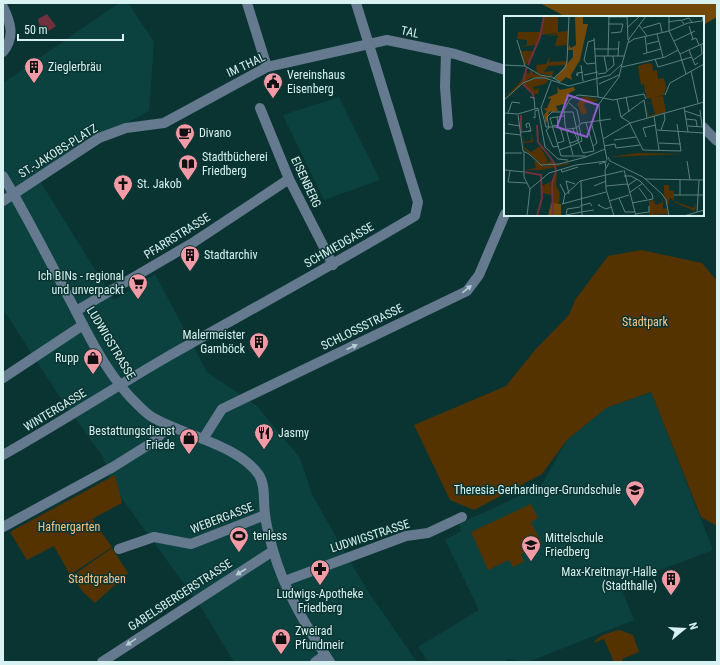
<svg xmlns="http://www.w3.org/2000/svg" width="720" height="665" viewBox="0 0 720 665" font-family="'Roboto Condensed',sans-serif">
  <rect width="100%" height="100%" fill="#0a3432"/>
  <g fill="#0b423f">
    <path d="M119,3h9l26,39 -5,69 -50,27 -61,40 76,122 41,-26 52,98 50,34 43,52 12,36 29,52 28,47 48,69h-183l-34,-56 -88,-121 -9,-28 -46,-64 -54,-84v-226z"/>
    <path d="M339,97l41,83 -56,20 -41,-85z"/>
    <path d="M651,392l62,158 -93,35 14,35 -106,42 -20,-3 -4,3h-75l-11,-15 61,-37 -34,-70 16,-9 -2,-7 82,-38 26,-46 39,-32z"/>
  </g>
  <g fill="#543300">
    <path d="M641,250l61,13 15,18v245l-16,-9 -50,-125 -45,16 -39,32 -25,34 -68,36 -24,-10 -36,-75 92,-39 29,-36 34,-35 6,-15 33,-44z"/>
    <path d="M115,475l7,28 -30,16 20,28 -42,28 -16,-29 -27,14 -17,-28z"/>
    <path d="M531,504l7,14 -7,4 11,22 -21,10 3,8 -11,5 -4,-7 -21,10 -17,-38z"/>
    <path d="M112,548l16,25 -33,30 -12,-11 -11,-16z"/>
    <path d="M620,630l13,5 6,17 -17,7 1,3h-9l-10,-23 -10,4c3,-8 17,-11 26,-13z"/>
  </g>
  <path fill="#73490a" d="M540,3h177v14l-14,8v-8h-137z"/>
  <path fill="#70303c" d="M47,14l9,12 -9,6 -7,-4 -2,-9z"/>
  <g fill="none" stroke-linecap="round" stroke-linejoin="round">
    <g stroke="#657a8f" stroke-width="10">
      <path d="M247,3l20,64"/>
      <path d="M3,7c8,16 12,30 0,45"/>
      <path d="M446,52l-1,35 3,38"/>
      <path d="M260,108l29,71 44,86"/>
      <path d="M703,127l14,14"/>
      <path d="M3,176c24,40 45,82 67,124 19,36 38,77 68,105 4,4 9,9 14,12 30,18 87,28 107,58 7,11 4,27 6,39 1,12 5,25 8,36 11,40 34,78 57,112"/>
      <path d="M3,201l96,-63 27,-10 38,-5 103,-56 120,-27 68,14 50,16"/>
      <path d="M76,311l118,-69 95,-63"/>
      <path d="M3,378l80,-53"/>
      <path d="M203,439l19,-30 245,-118 12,-16 26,-61"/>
      <path d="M3,455c55,-31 109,-66 164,-98 83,-47 166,-92 248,-141l3,-14 -62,-199"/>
      <path d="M3,527l110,-60 40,-25 16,-16"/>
      <path d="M119,549l35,-12 37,7 74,-29"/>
      <path d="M285,581l121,-45 22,-3 34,-16"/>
      <path d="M102,662l171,-111"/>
      <path d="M315,662l10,-7"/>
    </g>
  </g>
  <defs><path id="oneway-solid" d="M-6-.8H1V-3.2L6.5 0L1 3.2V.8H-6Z"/></defs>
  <g fill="#b5ced3">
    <use href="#oneway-solid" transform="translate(467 289) rotate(-39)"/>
    <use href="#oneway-solid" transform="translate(352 347) rotate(-25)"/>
    <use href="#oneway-solid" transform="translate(241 572) rotate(147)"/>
    <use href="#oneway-solid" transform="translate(131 642) rotate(146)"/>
  </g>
  <defs>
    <g id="building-pin" transform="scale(1)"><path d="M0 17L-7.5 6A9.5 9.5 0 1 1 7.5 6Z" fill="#f39aa7" stroke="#0a3432"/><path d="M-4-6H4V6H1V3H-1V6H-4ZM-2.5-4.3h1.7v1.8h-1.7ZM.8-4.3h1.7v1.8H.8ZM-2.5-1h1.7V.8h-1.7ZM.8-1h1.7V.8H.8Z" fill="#111"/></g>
    <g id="civic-pin" transform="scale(1)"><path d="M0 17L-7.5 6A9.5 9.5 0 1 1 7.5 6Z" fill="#f39aa7" stroke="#0a3432"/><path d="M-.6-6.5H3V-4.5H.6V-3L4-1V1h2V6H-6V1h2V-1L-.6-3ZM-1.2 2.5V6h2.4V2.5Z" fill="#111"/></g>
    <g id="cafe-pin" transform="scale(1)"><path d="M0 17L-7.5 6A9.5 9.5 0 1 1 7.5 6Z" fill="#f39aa7" stroke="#0a3432"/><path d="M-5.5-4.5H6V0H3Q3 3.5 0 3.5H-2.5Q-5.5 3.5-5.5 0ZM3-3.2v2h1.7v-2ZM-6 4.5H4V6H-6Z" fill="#111"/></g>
    <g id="library-pin" transform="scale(1)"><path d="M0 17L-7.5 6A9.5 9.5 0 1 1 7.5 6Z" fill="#f39aa7" stroke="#0a3432"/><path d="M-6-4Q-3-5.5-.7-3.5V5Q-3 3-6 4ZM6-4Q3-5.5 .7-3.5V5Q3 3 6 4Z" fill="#111"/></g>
    <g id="church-pin" transform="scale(1)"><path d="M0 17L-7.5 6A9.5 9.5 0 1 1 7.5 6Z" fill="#f39aa7" stroke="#0a3432"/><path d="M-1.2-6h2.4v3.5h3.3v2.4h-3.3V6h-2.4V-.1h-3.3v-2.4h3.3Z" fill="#111"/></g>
    <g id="supermarket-pin" transform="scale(1)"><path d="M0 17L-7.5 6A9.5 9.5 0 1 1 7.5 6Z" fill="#f39aa7" stroke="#0a3432"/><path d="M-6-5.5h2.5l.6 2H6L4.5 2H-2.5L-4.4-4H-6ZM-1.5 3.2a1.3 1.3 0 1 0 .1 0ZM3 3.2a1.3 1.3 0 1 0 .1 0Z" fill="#111"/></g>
    <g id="shop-pin" transform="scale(1)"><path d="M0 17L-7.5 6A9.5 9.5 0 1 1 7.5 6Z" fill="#f39aa7" stroke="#0a3432"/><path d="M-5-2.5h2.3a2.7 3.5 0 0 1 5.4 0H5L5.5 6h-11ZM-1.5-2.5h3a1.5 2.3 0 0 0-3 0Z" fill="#111"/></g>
    <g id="restaurant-pin" transform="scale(1)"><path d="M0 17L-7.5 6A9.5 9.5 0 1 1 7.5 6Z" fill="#f39aa7" stroke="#0a3432"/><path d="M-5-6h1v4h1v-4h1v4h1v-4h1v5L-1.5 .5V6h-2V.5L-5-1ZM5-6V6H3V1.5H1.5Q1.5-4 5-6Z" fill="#111"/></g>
    <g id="school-pin" transform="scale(1)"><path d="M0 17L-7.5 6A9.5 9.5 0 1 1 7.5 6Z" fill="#f39aa7" stroke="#0a3432"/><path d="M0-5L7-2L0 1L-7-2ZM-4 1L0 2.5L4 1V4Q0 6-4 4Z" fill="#111"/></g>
    <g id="stadium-pin" transform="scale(1)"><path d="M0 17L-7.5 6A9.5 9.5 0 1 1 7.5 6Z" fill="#f39aa7" stroke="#0a3432"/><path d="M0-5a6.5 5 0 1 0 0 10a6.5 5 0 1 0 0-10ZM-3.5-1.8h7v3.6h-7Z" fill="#111"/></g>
    <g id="pharmacy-pin" transform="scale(1)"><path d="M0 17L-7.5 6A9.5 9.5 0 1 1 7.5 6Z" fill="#f39aa7" stroke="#0a3432"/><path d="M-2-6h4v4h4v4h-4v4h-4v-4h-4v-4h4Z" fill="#111"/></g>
  </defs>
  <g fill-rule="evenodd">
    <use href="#building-pin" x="34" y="67"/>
    <use href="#civic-pin" x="273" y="82"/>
    <use href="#cafe-pin" x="185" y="133"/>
    <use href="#library-pin" x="188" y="164"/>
    <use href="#church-pin" x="123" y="184"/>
    <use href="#building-pin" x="190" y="255"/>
    <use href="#supermarket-pin" x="138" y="283"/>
    <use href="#building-pin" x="259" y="342"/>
    <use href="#shop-pin" x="93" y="358"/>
    <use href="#restaurant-pin" x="264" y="433"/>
    <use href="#shop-pin" x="189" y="438"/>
    <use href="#school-pin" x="635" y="490"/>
    <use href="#stadium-pin" x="239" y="536"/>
    <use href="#school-pin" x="531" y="545"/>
    <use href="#pharmacy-pin" x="320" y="569"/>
    <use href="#building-pin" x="671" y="579"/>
    <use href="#shop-pin" x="281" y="638"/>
  </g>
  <g text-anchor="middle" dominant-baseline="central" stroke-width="3" stroke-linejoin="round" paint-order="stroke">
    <g font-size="12" fill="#d7f2f0" stroke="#0a3432">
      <text transform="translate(410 32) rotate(12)">TAL</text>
      <text transform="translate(246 65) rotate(-25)">IM THAL</text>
      <text transform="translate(58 151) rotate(-32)">ST.-JAKOBS-PLATZ</text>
      <text transform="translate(306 182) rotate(65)">EISENBERG</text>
      <text transform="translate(177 236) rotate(-32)">PFARRSTRASSE</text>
      <text transform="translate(339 245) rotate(-30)">SCHMIEDGASSE</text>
      <text transform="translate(362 327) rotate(-26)">SCHLOSSSTRASSE</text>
      <text transform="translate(111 343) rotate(59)">LUDWIGSTRASSE</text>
      <text transform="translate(55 410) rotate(-31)">WINTERGASSE</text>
      <text transform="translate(222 518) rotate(-21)">WEBERGASSE</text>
      <text transform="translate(370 536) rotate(-18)">LUDWIGSTRASSE</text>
      <text transform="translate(180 595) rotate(-33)">GABELSBERGERSTRASSE</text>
    </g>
    <g font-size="12" fill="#d7f2f0" stroke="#0a3432" text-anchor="start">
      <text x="48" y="67">Zieglerbräu</text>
      <text x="287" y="75">Vereinshaus<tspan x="287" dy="14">Eisenberg</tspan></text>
      <text x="199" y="133">Divano</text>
      <text x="202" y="157">Stadtbücherei<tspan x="202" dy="14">Friedberg</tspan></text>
      <text x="137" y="184">St. Jakob</text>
      <text x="204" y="255">Stadtarchiv</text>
      <text x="124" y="276" text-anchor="end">Ich BINs - regional<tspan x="124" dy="14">und unverpackt</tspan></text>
      <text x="245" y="335" text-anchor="end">Malermeister<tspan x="245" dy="14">Gamböck</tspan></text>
      <text x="79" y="358" text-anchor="end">Rupp</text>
      <text x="175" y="431" text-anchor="end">Bestattungsdienst<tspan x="175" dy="14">Friede</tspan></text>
      <text x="278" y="433">Jasmy</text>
      <text x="621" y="490" text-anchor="end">Theresia-Gerhardinger-Grundschule</text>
      <text x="253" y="536">tenless</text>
      <text x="545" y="538">Mittelschule<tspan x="545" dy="14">Friedberg</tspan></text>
      <text x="657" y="572" text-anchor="end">Max-Kreitmayr-Halle<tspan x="657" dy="14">(Stadthalle)</tspan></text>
      <text x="320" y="594" text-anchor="middle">Ludwigs-Apotheke<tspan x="320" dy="14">Friedberg</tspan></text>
      <text x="295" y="631">Zweirad<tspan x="295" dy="14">Pfundmeir</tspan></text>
    </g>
    <g font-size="12" fill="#fcc88b" stroke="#0a3432">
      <text x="645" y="322">Stadtpark</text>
      <text x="69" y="527">Hafnergarten</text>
      <text x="97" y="579">Stadtgraben</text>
    </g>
  </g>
  <g transform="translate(504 16)">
    <rect width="200" height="200" fill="#0a3432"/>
    <path d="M39,0h15v16l11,-1 -1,14 -13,1 3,-11 -10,1 10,-3 -17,2 -10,24 -6,6 -5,-14h13l2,-6 -16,2 8,-2v-5l-10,-1 1,-7h22zM46,40l-1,6 18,-1 -1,4 -18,1 -4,6 10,-1 -2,5 -15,-3 -1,-8 10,-1zM144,47l4,1 1,7 4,-1 1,9 6,-1 2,9 -2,8 -9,2 8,-1 3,16 -17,5 -1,-1 -4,-16 1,-1 -1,2 5,15 6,-2 -3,-11 -6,1 6,-2 -1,-4 -4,1 -1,-6h-3l2,-1 -1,-8 -3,1 -3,-19zM26,53l4,5 19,4h-23l-26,21 18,-19 2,-7h6zM27,63h18l-4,5 -12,3 1,3 5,-2 -1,6h-4l-11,-10zM79,80l16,4 -15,4 3,9 -5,2 -5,-11zM27,116l2,10 -9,1v4l7,5 9,-6 8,15 -4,2 7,-2 -2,-3 5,6 -12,1 -18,-16 -2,-16 2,9 7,-1zM134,137l47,1 -76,3zM30,145l10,5 19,-2 -3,2 8,-4 1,2 -27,6h-17l11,-2zM53,156l-1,13 4,9 -1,9 -6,3 -1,-26zM46,166l2,13 -10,-2v-7zM160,169h5v5l5,1v10l19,7 3,-5 -1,8 -19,-8 4,3 -10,-8 -2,8 -4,-11zM149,184l3,5 7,-3v7l4,-1 1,6 -19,1v-14z" fill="#543300"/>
    <path d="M71,0h8v8h5l-1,4 -7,32 -9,15 1,5 -6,-3 -5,5 -6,-4 18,-21v-7h-5l1,-5 2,3 5,-3zM53,71l3,3 14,-3 1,3 -7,4v6l-4,4 -8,2 2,5 -9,1 -3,12 -2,-9 3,-4 -4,-2 4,-1 4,-9 -4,-1 11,-5zM47,187l10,1v12h-13z" fill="#73490a"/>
    <path fill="none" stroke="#70303c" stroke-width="2" d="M24,49l12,-28 4,-21M19,66l4,-15M19,68l10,10 1,5M17,99v16M33,109l1,17 15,19 3,9M21,156l16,3 1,23 -5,18M49,200l-1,-33 4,-12"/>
    <path fill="none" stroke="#5c807e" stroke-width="1" d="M123,0l1,24M165,0v15l11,23 6,20M104,1h19M178,4l7,-2 3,4M164,6l13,-2 3,4M104,8h15M135,9l8,11M185,10l4,13M124,11l12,-11M139,12l17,-5 2,9M165,15l19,-8 14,-2 1,-5M107,17l10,-1 2,-8M153,18l6,23M141,20l2,17M90,22l4,59M13,24l8,26M90,24l-6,2 -4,18 3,4 9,-1M187,24l5,-2 3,7M170,25l21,-10M124,27l6,-4 35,-8M143,28l12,-3M90,33h24M185,34l6,15 3,-2M139,38l18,-5M176,38l24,-11M91,40h29M100,40l3,15M104,40l1,-40M114,40l1,-15M151,43l3,8 34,-10M189,44l9,-6 -1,-10M0,49l21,1 15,9 12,2 8,5M77,49l2,16M118,51l43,-10 13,-7M187,55l7,32M74,57l-1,3v-3h1l5,-1M94,58l7,-1 9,-8 -1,-9M80,59l14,-3M49,63l12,-11 2,-6 2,-46M95,68l20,-9M161,79l5,-12 34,-19M26,81l4,1 1,11M94,81l15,3 31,-6 2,5M122,81l3,15M113,83l4,18M0,84l19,-17 12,-5h10l24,8 41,-11 12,-11 7,-25 17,-23M140,84l3,18M65,87l8,7 3,14M180,91l4,25M34,92l7,39 13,12 10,1M37,92l5,19h13l2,3 3,11 -6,2M37,92l10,-27M196,94l2,16M181,95l15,5M0,97l14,1 20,-6M4,97l4,-11 8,1M14,99l5,36 6,3 12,11 18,-1 27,-7 19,-8M60,100l-14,2 11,38h25M150,100l5,34M29,101l2,1v-7l3,-1M117,101l8,5 14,28 38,1 -4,-27M117,101l23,-17M182,103l10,1 1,6M87,106l6,21 -4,3 1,5M82,107l7,23M4,108l12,2M49,110l5,-1 -1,-8M184,110l16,1M23,112l-1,-4 3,-1 2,8M69,113l10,24 11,-2M57,114l15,-2 6,-5 29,-4M153,114l47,3M157,114l4,-11 -1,-6M17,116l10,-1h-3M0,117l17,2M142,121l-3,-9 13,-3M99,123l27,-16 74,-21M110,124l22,-3M155,127l22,1M55,130l-6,1 -7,-17 3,-2 -2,-11 5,-5h21l6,28 -9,3M67,130l11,-5 -3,-15M100,130l11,-2 1,4 24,-3M55,134l12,-4M20,136v25l6,12 -3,27M0,137h18M69,139l-8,-30 -1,-15 6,-11 8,-4 20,2M104,141l2,4 33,16 19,17 4,6 3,16M103,144l-7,-38 -1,-18 20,-27 3,-13M183,145l3,19M105,147l-4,7 1,19 8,27M95,148l6,-2 1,6M57,153l1,3 16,-5M1,154l19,2M120,154l12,46M6,155l-2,11 19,1M120,160h7l9,5 12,13 1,5 -21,4M141,163l59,1M176,164v15M77,165l1,35M56,168l5,10 -2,10M90,170l12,-5M102,170l21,-2M123,170l10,-7M135,172l8,11M26,173l19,-16 27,-8 31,-4M125,177l14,-10M65,178l-3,-13 9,3M61,179l15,-14 43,-10M170,179h30M115,182l6,14h10M105,185l20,-6M58,188l44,-12M96,189h-2l8,4 5,-2M76,190l10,-3 2,3M77,196l13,-2M193,196l2,-32M131,198l14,-2v-6M62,199l15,-3M62,200l1,-7 13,-2M180,200l20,-6"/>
    <path fill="#925ecb" fill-opacity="0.15" stroke="#925ecb" stroke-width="2" d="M64,79l30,10 -11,32 -30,-10z"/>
    <rect width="200" height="200" fill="none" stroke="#d7f2f0" stroke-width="2"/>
  </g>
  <rect width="720" height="665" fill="none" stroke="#d7f2f0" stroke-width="8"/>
  <g transform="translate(684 629) rotate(72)" stroke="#0a3432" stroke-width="3" paint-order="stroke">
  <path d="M0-3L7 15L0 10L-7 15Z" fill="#d7f2f0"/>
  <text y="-6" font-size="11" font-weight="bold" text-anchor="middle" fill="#d7f2f0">N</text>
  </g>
  <path d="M18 34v6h105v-6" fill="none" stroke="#d7f2f0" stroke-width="2"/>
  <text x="24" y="34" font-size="12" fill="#d7f2f0" stroke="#0a3432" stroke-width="3" paint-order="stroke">50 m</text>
</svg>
